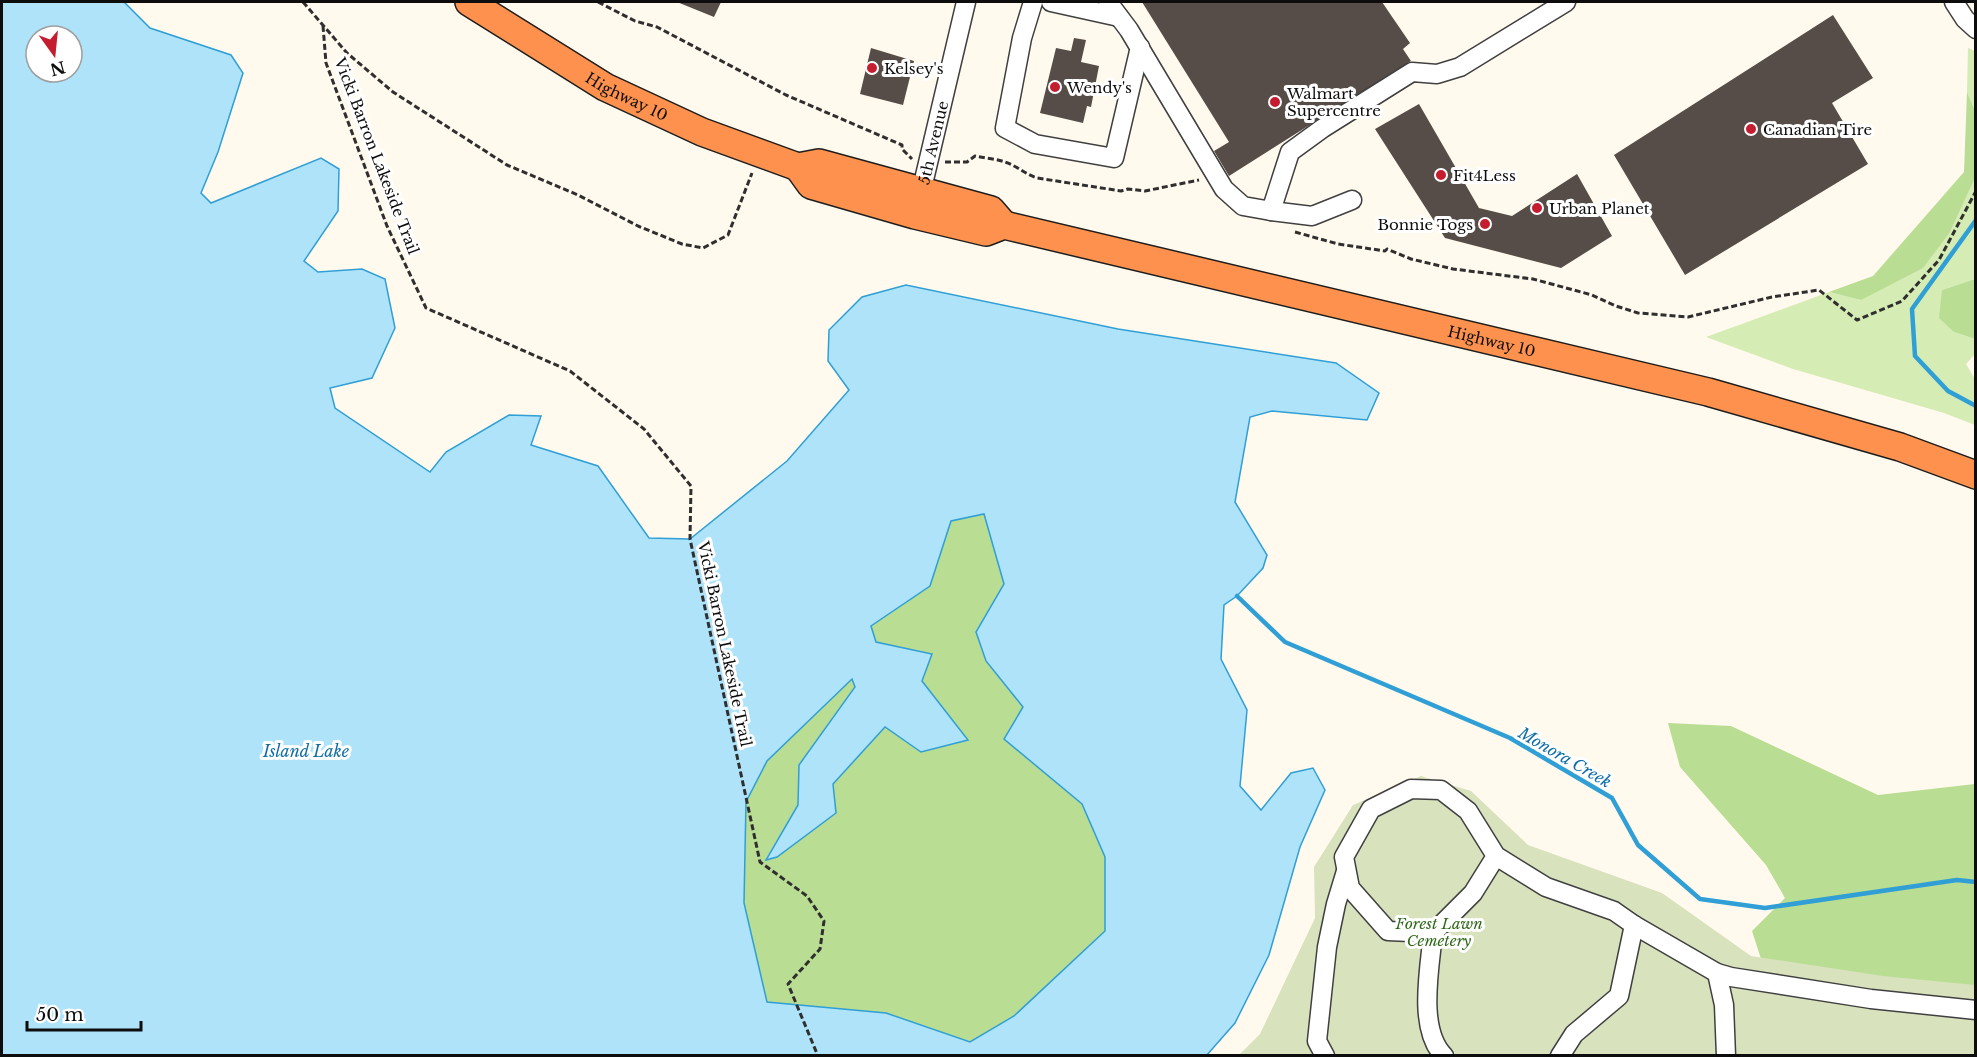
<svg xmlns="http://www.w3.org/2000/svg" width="1977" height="1057" viewBox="0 0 1977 1057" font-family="'Libre Baskerville',serif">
  <rect width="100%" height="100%" fill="#fffaed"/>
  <g fill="#d5ecb4">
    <path d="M1968,48l7,3v60l-8,-19z"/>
    <path d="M1975,178v101l-33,11 12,42 21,7v15l-9,10 9,15v46l-31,-12 -151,-44 -87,-32 123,-45 32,8 89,-68z"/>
  </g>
  <g fill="#b9dd92">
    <path d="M1967,92l8,19v67l-25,54 -27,36 -62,32 -32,-8 44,-16 91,-104z"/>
    <path d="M1975,279h1l-1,60 -21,-7 -15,-14 3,-28z"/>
    <path d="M984,513l20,71 -28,48 10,29 37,46 -19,32 78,65 24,53 -1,74 -91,85 -44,26 -84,-29 -119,-11 -23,-99 2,-101 21,-41 85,-83 3,9 -56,78 -1,40 -32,54 119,-133 36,26 47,-12 -46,-59 10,-27 -56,-12 -5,-16 59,-40 21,-65z"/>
    <path d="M1668,723l63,3 147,69 97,-11v205l-213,-27 -10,-31 33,-33 -19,-33 -86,-98z"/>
  </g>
  <path fill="#d8e2bd" d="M1421,776l50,15 57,54 134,48 89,63 132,20 92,9v70l-737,1 22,-22 55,-116 -1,-51 39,-62z"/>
  <path fill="#aee3fa" stroke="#309fd5" stroke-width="1.5" fill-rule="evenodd" d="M2,2h122l26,26 81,27 12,18 -25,79 -17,41 10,10 110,-45 18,11 -1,42 -34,50 14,11 44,-3 23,10 10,49 -23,50 -42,10 5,20 95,64 16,-20 63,-37 32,1 -10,29 67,21 51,72 41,1 97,-78 62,-71 -21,-29 1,-31 33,-33 44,-12 212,44 218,34 43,30 -12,27 -95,-9 -22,6 -15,85 32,53 -4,13 -26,28 -13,9 -3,54 26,51 -7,76 21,24 30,-37 22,-5 12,22 -25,57 -31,108 -34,68 -29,33 -1204,-1zM36,36h36v36h-36zM984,514l20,70 -28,48 10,29 37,46 -19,32 78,65 23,53v74l-91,85 -44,26 -84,-29 -119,-11 -23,-99 2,-101 21,-41 85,-82 3,8 -56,78 -1,40 -32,55 11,-3 59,-44 -3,-29 52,-57 36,25 47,-12 -46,-59 10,-27 -56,-12 -5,-16 59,-40 21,-65z"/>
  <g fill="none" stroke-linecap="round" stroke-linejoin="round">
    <g stroke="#309fd5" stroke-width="4.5">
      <path d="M1976,220l-64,89 3,47 33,35 28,15"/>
      <path d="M1237,596l48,46 225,96 102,60 26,47 62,54 65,9 192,-28 19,2"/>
    </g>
  </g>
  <g fill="#564d48">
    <path d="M677,2h44l-7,15z"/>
    <path d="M1142,2h240l28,41 -7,6 8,12 -182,115 -15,-25 15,-9z"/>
    <path d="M1833,15l40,63 -41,25 36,61 -183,111 -71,-120z"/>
    <path d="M1074,38l12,2 -5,22 18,4 -8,41 -4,-1 -4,17 -43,-10 16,-65 15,3z"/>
    <path d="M871,48l43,13 -11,44 -43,-11z"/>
    <path d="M1419,104l60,104 33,8 65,-42 35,62 -51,32 -116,-30 -70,-109z"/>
  </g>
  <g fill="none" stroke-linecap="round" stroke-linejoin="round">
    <g stroke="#404040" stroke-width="21">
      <g id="minor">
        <path d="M1033,2l-11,36 -17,90 30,16 79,14 26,-111"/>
        <path d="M1051,2l68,15"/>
        <path d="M1108,2l21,28 95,159 19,17 28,5 19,-59 33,-24 89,-56 25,2 23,-7 106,-65"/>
        <path d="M1954,2l11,17 11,10"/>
        <path id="s1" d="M919,201l47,-199"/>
        <path d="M1271,211l41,5 40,-16"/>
        <path d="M1496,856l-23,37 -40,40 -45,-2 -38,-43 -6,-31 27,-48 40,-20 30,1 27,21 28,45 50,31 68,24 20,14 83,48 14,4 140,22 105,11"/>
        <path d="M1433,933c-3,34 -16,96 11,123"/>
        <path d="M1717,973l7,32 2,51"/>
        <path d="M1325,1056l-8,-15 10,-94 9,-43 10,-33"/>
        <path d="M1560,1056l14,-22 45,-38 15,-71"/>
      </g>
    </g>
    <g stroke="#1e1e1e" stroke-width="30">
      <g id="highway">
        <path id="s2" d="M469,2l136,85 97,45 96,35 21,-4 172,47 13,15"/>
        <path id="s3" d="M798,167l13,18 104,30 71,17 18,-7 704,167 192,55 76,28"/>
      </g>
    </g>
    <g stroke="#2f2f2f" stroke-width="3" stroke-dasharray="6 3" stroke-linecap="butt">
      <path d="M303,2l44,51 46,39 114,73 71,30 60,31 44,18 21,4 25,-13 24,-62"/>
      <path d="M598,2l37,19 22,6 129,68 116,50v4l10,10"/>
      <path d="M323,26l3,37 61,163 39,82 144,63 74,58 47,57 -1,53 70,323 47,34 17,25 -4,28 -32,35 30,72"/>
      <path d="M945,162h22l8,-6c10,2 21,3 30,6 12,4 20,12 32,16l84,13 7,-2 17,2 54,-11"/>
      <path d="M1295,232l43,12 47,7 2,-2 24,10 42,10 80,10 59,16 24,11 22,7 50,4 84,-20 47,-7 38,30 45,-19 37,-41 37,-69"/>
    </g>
    <use href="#minor" stroke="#fff" stroke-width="18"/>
    <use href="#highway" stroke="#fd914d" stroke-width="27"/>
  </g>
  <g fill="#c51d30" stroke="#fff" stroke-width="2">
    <circle cx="872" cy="68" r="6"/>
    <circle cx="1055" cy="87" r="6"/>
    <circle cx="1275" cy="102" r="6"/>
    <circle cx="1751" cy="129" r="6"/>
    <circle cx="1441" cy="175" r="6"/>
    <circle cx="1537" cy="208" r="6"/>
    <circle cx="1485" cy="224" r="6"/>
  </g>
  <g text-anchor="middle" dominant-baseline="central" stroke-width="6" stroke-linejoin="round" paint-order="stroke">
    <g font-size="15" fill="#0d0d0d" stroke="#fff" text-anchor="start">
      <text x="884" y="68">Kelsey's</text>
      <text x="1067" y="87">Wendy's</text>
      <text x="1287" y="93">Walmart<tspan x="1287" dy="17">Supercentre</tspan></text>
      <text x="1763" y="129">Canadian Tire</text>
      <text x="1453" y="175">Fit4Less</text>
      <text x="1549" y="208">Urban Planet</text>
      <text x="1473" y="224" text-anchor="end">Bonnie Togs</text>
    </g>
    <g font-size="15" fill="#0d0d0d" stroke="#fff">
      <text stroke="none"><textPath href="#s2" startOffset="184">Highway 10</textPath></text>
      <text stroke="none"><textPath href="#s1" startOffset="60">5th Avenue</textPath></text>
      <text transform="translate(377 156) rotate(69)">Vicki Barron Lakeside Trail</text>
      <text stroke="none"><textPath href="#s3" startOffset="724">Highway 10</textPath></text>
      <text transform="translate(725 644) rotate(78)">Vicki Barron Lakeside Trail</text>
    </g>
    <g font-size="15" font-style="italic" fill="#2f6819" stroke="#fff">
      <text x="1439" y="923">Forest Lawn<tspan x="1439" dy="17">Cemetery</tspan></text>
    </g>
    <g font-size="16" font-style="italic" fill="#0f6ea6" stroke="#fff">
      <text x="306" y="751">Island Lake</text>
      <text transform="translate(1565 757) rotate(30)">Monora Creek</text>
    </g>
  </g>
  <rect width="1977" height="1057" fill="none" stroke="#0d0d0d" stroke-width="6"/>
  <g transform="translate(54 54) rotate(165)"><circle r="28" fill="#ffffff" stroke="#9e9e9e" stroke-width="1.5"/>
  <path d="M0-4.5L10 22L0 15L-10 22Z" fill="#c51d30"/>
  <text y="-9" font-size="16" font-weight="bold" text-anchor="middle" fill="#0d0d0d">N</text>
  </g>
  <path d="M27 1021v9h114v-9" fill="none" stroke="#0d0d0d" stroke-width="3"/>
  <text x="36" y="1021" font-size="18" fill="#0d0d0d" stroke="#ffffff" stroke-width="4.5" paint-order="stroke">50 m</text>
</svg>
